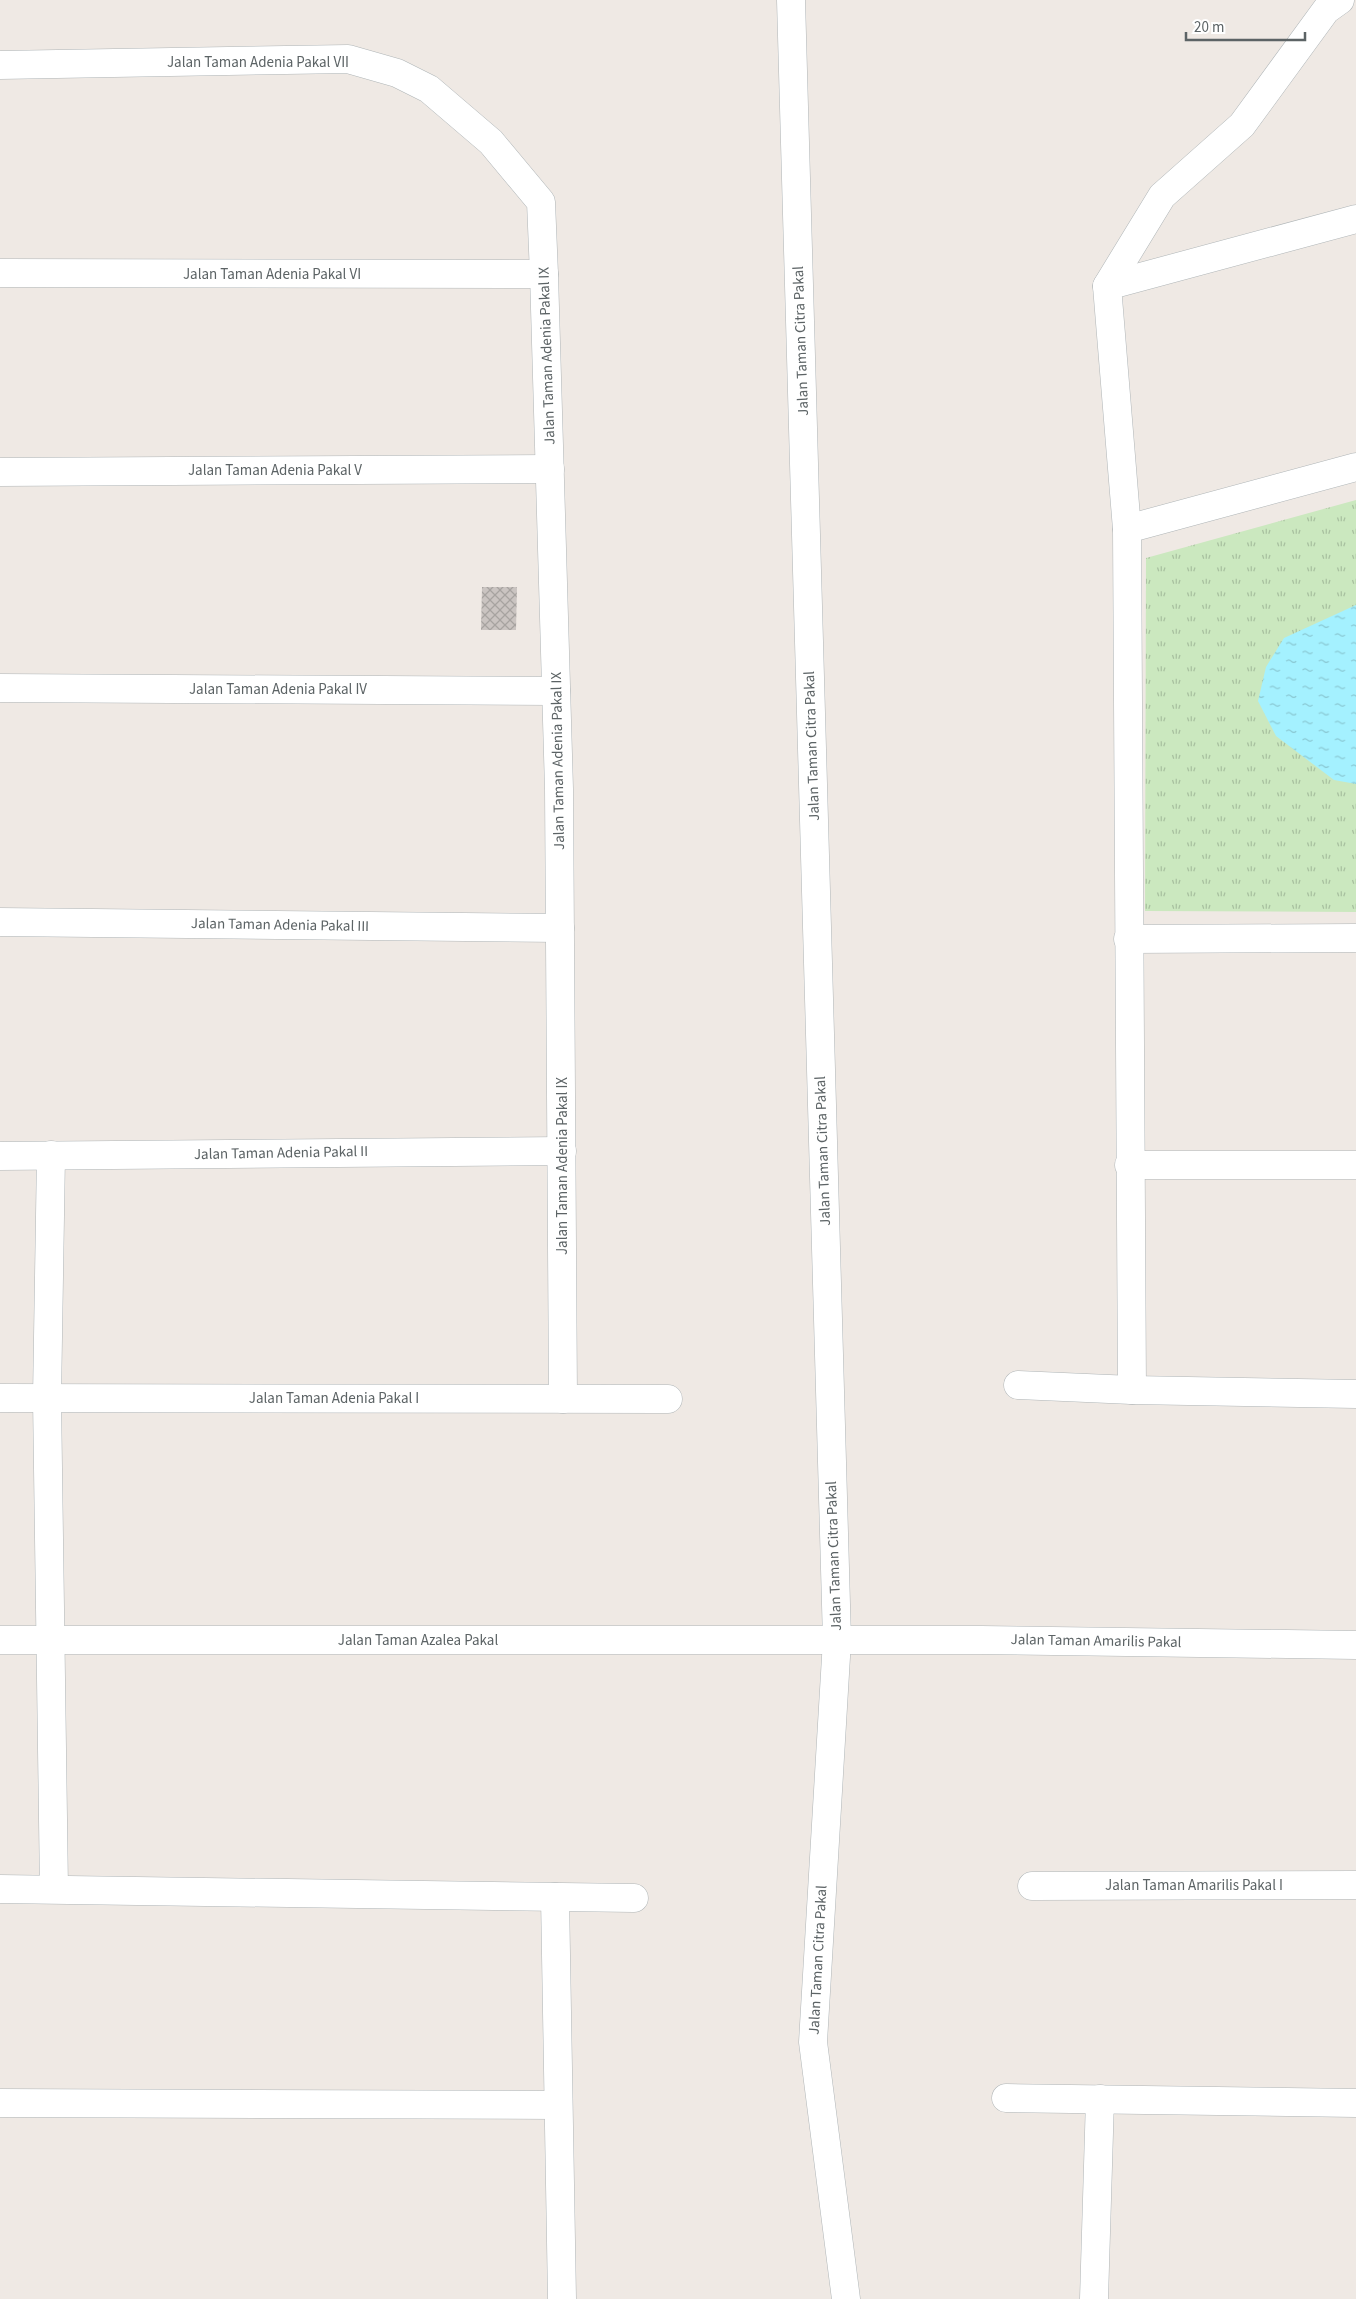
<svg xmlns="http://www.w3.org/2000/svg" width="1356" height="2299" viewBox="0 0 1356 2299" font-family="'Source Sans 3',sans-serif">
  <defs>
    <pattern id="park-tufts" width="24" height="20" patternUnits="userSpaceOnUse" patternTransform="scale(1.25)"><rect width="24" height="20" fill="#cbe8bf"/><path d="M3 7l-1-3M5 7V3M7 7l1-3M15 17l-1-3M17 17v-4M19 17l1-3" fill="none" stroke="#a8c09f"/></pattern>
    <pattern id="water-ripples" width="26" height="14" patternUnits="userSpaceOnUse" patternTransform="scale(1.25)"><rect width="26" height="14" fill="#a4f1ff"/><path d="M2 4q2-2 4 0t4 0M15 11q2-2 4 0t4 0" fill="none" stroke="#89c7d2"/></pattern>
    <pattern id="building-cross-hatch" width="8" height="8" patternUnits="userSpaceOnUse" patternTransform="scale(1.25)"><rect width="8" height="8" fill="#cac4c1"/><path d="M0 0l8 8M0 8l8-8" fill="none" stroke="#a7a3a0"/></pattern>
  </defs>
  <rect width="100%" height="100%" fill="#efe9e4"/>
  <path fill="url(#park-tufts)" d="M1356,500v412l-211,-1 1,-353z"/>
  <path fill="url(#water-ripples)" d="M1356,605v179l-22,-4 -58,-44 -18,-35 8,-34 18,-29z"/>
  <path fill="url(#building-cross-hatch)" d="M482,587h35l-1,43h-35z"/>
  <g fill="none" stroke-linecap="round" stroke-linejoin="round">
    <g stroke="#afb5b7" stroke-width="29">
      <g id="minor">
        <path d="M791,0l46,1640 -24,402 33,257"/>
        <path d="M0,65l348,-6 49,14 32,16 62,53 50,60 3,72 15,515 4,610"/>
        <path d="M0,273l544,1"/>
        <path d="M1107,286l55,-90 80,-71 84,-115 14,-10"/>
        <path d="M0,472l550,-3"/>
        <path d="M1127,529l229,-62"/>
        <path d="M0,688l556,3"/>
        <path d="M0,922l560,6"/>
        <path d="M1128,939l228,-1"/>
        <path d="M51,1155l-4,243 7,491"/>
        <path d="M0,1156l562,-5"/>
        <path d="M1129,1165h227"/>
        <path d="M1018,1385l114,5 224,4"/>
        <path d="M1132,1390l-5,-861 -20,-243 249,-67"/>
        <path d="M0,1398l668,1"/>
        <path d="M0,1640h981l375,5"/>
        <path d="M1032,1886l324,-1"/>
        <path d="M0,1889l634,9"/>
        <path d="M555,1897l7,402"/>
        <path d="M1006,2098l350,5"/>
        <path d="M0,2103l558,2"/>
        <path d="M1094,2299l6,-200"/>
      </g>
    </g>
    <use href="#minor" stroke="#fff" stroke-width="28"/>
  </g>
  <g text-anchor="middle" dominant-baseline="central" stroke-width="5" stroke-linejoin="round" paint-order="stroke">
    <g font-size="15" fill="#5c6365" stroke="#fff">
      <text x="258" y="62">Jalan Taman Adenia Pakal VII</text>
      <text x="272" y="274">Jalan Taman Adenia Pakal VI</text>
      <text transform="translate(801 341) rotate(-92)">Jalan Taman Citra Pakal</text>
      <text transform="translate(547 356) rotate(-92)">Jalan Taman Adenia Pakal IX</text>
      <text x="275" y="470">Jalan Taman Adenia Pakal V</text>
      <text x="278" y="689">Jalan Taman Adenia Pakal IV</text>
      <text transform="translate(812 746) rotate(-92)">Jalan Taman Citra Pakal</text>
      <text transform="translate(558 761) rotate(-91)">Jalan Taman Adenia Pakal IX</text>
      <text transform="translate(280 925) rotate(1)">Jalan Taman Adenia Pakal III</text>
      <text transform="translate(823 1151) rotate(-92)">Jalan Taman Citra Pakal</text>
      <text transform="translate(281 1153) rotate(-1)">Jalan Taman Adenia Pakal II</text>
      <text transform="translate(562 1166) rotate(-90)">Jalan Taman Adenia Pakal IX</text>
      <text x="334" y="1398">Jalan Taman Adenia Pakal I</text>
      <text transform="translate(834 1556) rotate(-92)">Jalan Taman Citra Pakal</text>
      <text x="418" y="1640">Jalan Taman Azalea Pakal</text>
      <text transform="translate(1096 1641) rotate(1)">Jalan Taman Amarilis Pakal</text>
      <text x="1194" y="1885">Jalan Taman Amarilis Pakal I</text>
      <text transform="translate(818 1960) rotate(-87)">Jalan Taman Citra Pakal</text>
    </g>
  </g>
  <path d="M1186 32v8h119v-8" fill="none" stroke="#5c6365" stroke-width="2.5"/>
  <text x="1194" y="32" font-size="15" fill="#5c6365" stroke="#ffffff" stroke-width="4" paint-order="stroke">20 m</text>
</svg>
